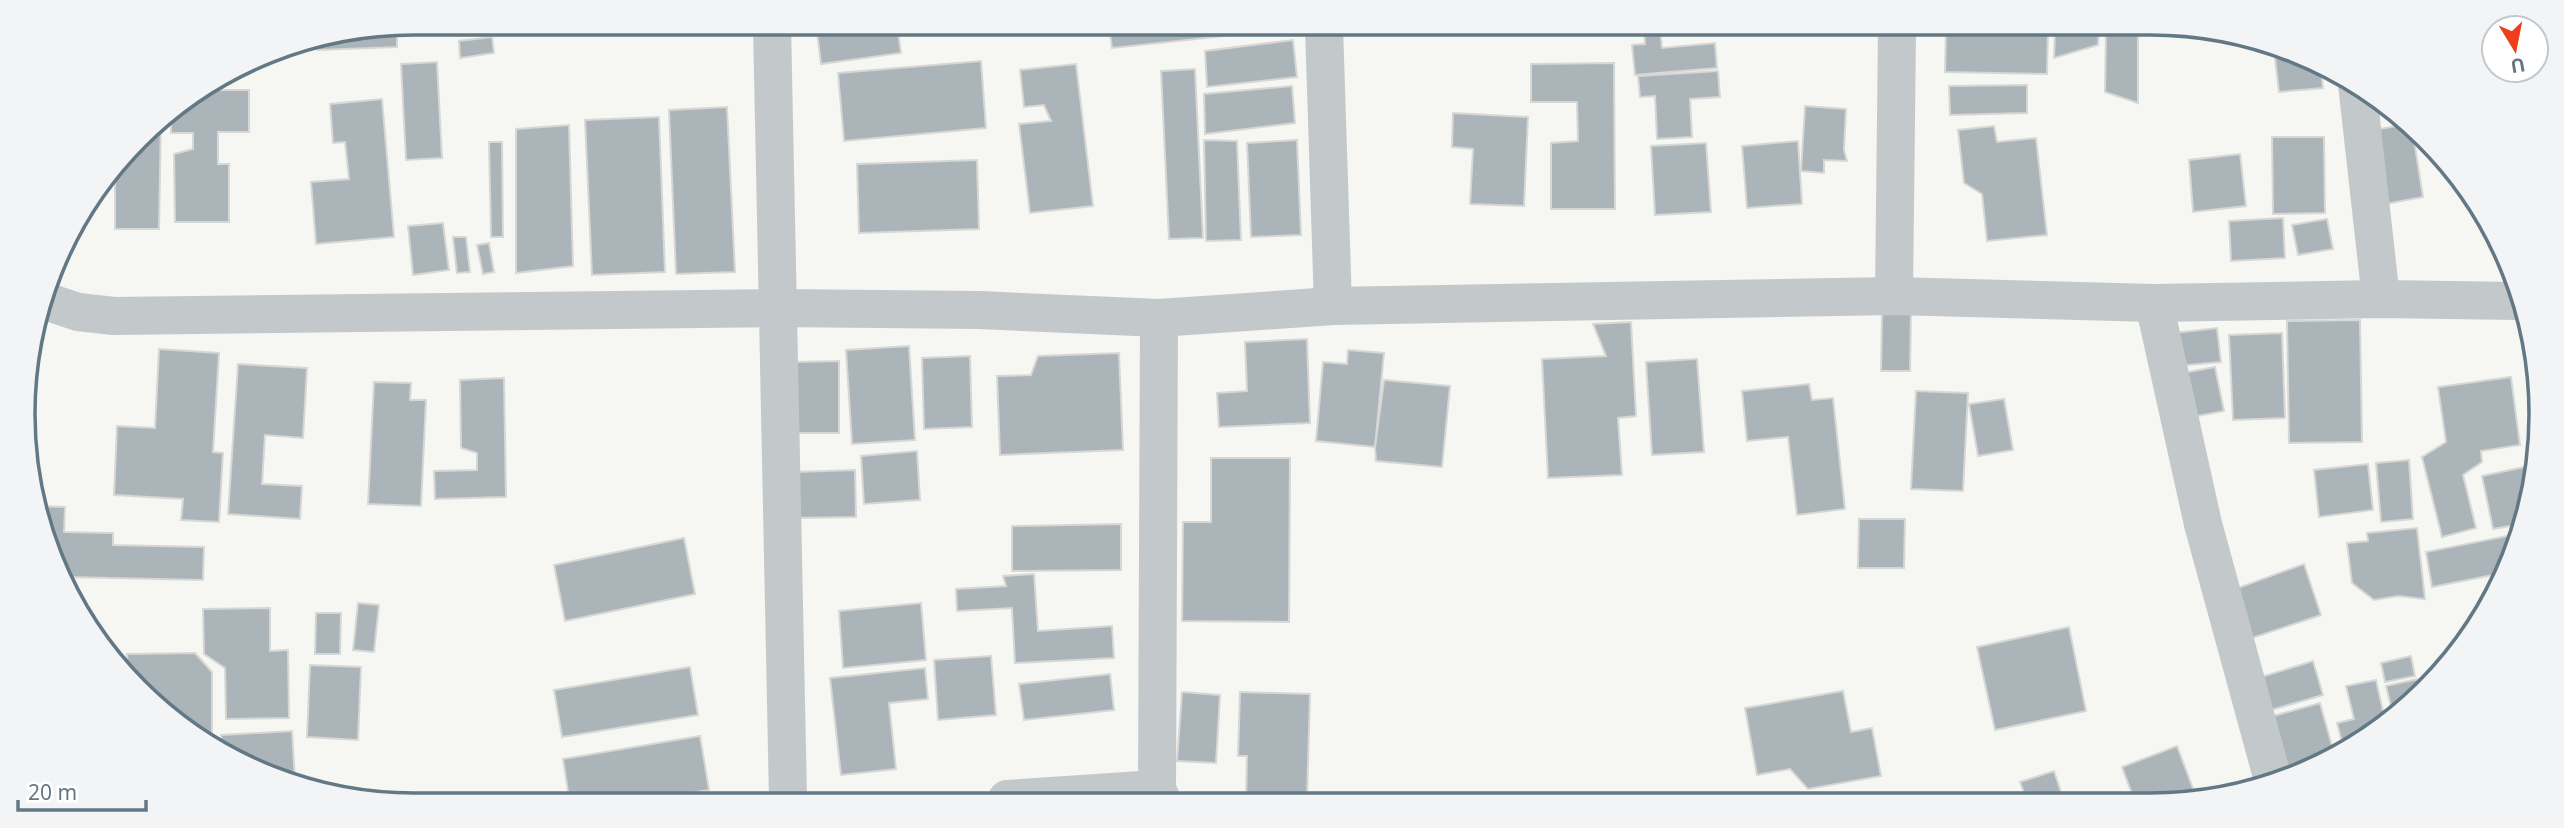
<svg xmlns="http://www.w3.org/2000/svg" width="2564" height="828" viewBox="0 0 2564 828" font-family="'Noto Sans',sans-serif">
  <rect width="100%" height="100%" fill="#f6f6f2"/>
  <g fill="#abb5b9" stroke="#d7d7d5" stroke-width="2">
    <path d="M816,24l81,1 4,28 -80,11z"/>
    <path d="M397,26v21l-79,3v-8z"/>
    <path d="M1109,26h192v2l-189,20z"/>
    <path d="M1644,28h16l2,20 53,-5 2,25 -82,7 -3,-30 13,-1z"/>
    <path d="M1946,29l102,1 -1,44 -102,-2z"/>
    <path d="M2055,30h44l-1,15 -44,13z"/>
    <path d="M2106,30h32v73l-33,-11z"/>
    <path d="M492,37l2,16 -34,5 -1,-17z"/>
    <path d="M1293,40l4,37 -90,10 -2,-36z"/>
    <path d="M2274,50l47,20 2,18 -44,4z"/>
    <path d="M981,61l5,67 -142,13 -6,-68z"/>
    <path d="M437,62l5,96 -36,2 -5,-96z"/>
    <path d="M1614,63l1,146h-64v-66l27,-2 -1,-39h-46v-38z"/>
    <path d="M1076,64l17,142 -63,7 -11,-89 32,-3 -7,-16 -20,2 -4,-37z"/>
    <path d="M1195,69l8,169 -34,1 -8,-168z"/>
    <path d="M1718,71l2,26 -30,2 2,38 -35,2 -2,-43 -15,1 -2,-21z"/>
    <path d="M2027,85v28l-77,2 -1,-29z"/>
    <path d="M1292,86l3,37 -90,11 -1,-40z"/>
    <path d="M204,90h45v42h-31v32h11v58h-54l-1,-68 19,-5v-16h-22v-22z"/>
    <path d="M382,99l12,138 -78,7 -5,-62 38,-3 -4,-37 -12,1 -3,-39z"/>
    <path d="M1805,106l41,3 -2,41 3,11 -23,-1v13l-23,-2z"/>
    <path d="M727,107l8,165 -59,2 -7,-164z"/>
    <path d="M1453,113l75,4 -4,89 -54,-2 3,-55 -21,-2z"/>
    <path d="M161,117l-2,112h-44v-56l41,-53z"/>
    <path d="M659,117l6,155 -73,3 -7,-155z"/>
    <path d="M569,125l4,141 -57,7v-144z"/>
    <path d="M2403,125l10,9 10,63 -43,8 -13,-74z"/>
    <path d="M1994,126l3,16 39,-4 11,97 -60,6 -5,-47 -18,-11 -6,-53z"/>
    <path d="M2272,137h52l1,76 -52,1z"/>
    <path d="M1204,140l33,1 4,99 -35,1z"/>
    <path d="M1297,140l4,95 -50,2 -4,-94z"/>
    <path d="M1798,141l4,63 -55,4 -5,-62z"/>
    <path d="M489,142h13l1,95h-12z"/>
    <path d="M1706,143l5,69 -56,3 -4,-69z"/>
    <path d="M2240,154l6,52 -53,6 -4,-52z"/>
    <path d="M977,160l2,69 -120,4 -2,-69z"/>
    <path d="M2283,218l2,40 -54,3 -2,-40z"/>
    <path d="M2327,219l6,30 -35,6 -6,-30z"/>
    <path d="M443,223l6,47 -36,5 -5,-49z"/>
    <path d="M453,237h13l4,35 -13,1z"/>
    <path d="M489,243l5,29 -11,2 -6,-29z"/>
    <path d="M1882,313h29l-1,58h-29z"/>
    <path d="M2360,320l2,122 -73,1 -2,-122z"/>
    <path d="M1631,322l5,94 -18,2 4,57 -74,3 -6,-119 64,-3 -13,-32z"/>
    <path d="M2217,328l4,34 -44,4 -3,-33z"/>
    <path d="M2282,333l3,85 -52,2 -4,-85z"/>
    <path d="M1307,339l3,84 -91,4 -2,-34 30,-2 -2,-49z"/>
    <path d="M909,346l6,94 -63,4 -6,-94z"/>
    <path d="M159,349l60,4 -6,99 10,1 -4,69 -38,-2 2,-21 -69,-4 3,-69 38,2z"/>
    <path d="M1348,350l36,3 -9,94 -59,-6 7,-79 24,2z"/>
    <path d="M1119,353l4,97 -123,5 -3,-79 34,-1 7,-19z"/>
    <path d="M970,356l2,71 -48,2 -2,-71z"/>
    <path d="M1697,359l7,93 -52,3 -6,-93z"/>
    <path d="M839,361v72h-43l-1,-71z"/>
    <path d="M238,364l69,4 -4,70 -38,-3 -3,49 40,2 -2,33 -72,-5z"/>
    <path d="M2215,367l9,44 -37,7 -9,-44z"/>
    <path d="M2511,377l9,68 -39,6 1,11 -19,13 13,53 -34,9 -20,-80 24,-15 -8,-55z"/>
    <path d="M504,378l2,119 -71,2 -1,-28 43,-1v-17l-16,-5 -1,-68z"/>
    <path d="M1384,380l66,6 -8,81 -66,-6 -1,-14z"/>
    <path d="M374,382l37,1 -1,17h16l-5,106 -53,-2z"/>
    <path d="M1809,384l3,16 21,-2 12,111 -48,6 -9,-78 -41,4 -5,-50z"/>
    <path d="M1916,391l52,2 -5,98 -52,-2z"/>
    <path d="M2004,399l9,51 -35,6 -9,-52z"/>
    <path d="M917,451l3,49 -56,4 -3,-48z"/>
    <path d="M1211,458h79l-1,164 -107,-1 1,-99h28z"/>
    <path d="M2409,460l4,59 -32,3 -5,-59z"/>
    <path d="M2368,464l5,46 -54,7 -5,-47z"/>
    <path d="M2529,466l5,25 -13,33 -28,5 -11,-53z"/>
    <path d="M855,470l1,47 -61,1 -1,-46z"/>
    <path d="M35,506l30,1 -1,25 49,1v12l91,2 -1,33 -137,-3 -30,-62z"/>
    <path d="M1859,519h46l-1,49h-46z"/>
    <path d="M1121,524v46l-109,1v-45z"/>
    <path d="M2417,528l8,71 -27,-3 -24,4 -22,-17 -5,-40 21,-2 -1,-8z"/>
    <path d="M2517,534l-14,39 -71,14 -6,-35z"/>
    <path d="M684,538l11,56 -130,27 -11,-56z"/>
    <path d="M2304,564l17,51 -69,23 -17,-49z"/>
    <path d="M1034,574l4,57 74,-5 2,32 -99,5 -3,-55 -55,3 -1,-22 50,-3 -3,-10z"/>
    <path d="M358,603l21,2 -5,47 -21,-2z"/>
    <path d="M921,603l5,57 -83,8 -4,-57z"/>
    <path d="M270,608v43l18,-1 1,68 -63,1 -1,-51 -21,-14 -1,-45z"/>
    <path d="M316,613h25l-1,41h-25z"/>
    <path d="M2069,627l17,84 -91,19 -18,-83z"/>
    <path d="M195,653l17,19v74l-15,-6 -69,-65 -1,-21z"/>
    <path d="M991,656l5,59 -58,5 -4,-60z"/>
    <path d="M2411,656l4,20 -30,6 -4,-19z"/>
    <path d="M2313,661l10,34 -59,17 -9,-33z"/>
    <path d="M310,665l51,2 -3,73 -51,-3z"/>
    <path d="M690,667l8,48 -136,22 -8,-47z"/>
    <path d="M925,668l3,31 -39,4 7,66 -55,6 -11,-97z"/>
    <path d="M1110,674l4,36 -90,10 -5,-36z"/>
    <path d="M2418,679l4,15 -29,21 -7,-29z"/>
    <path d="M2376,680l9,40 -41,30 -7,-27 17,-4 -8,-33z"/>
    <path d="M1843,691l8,41 21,-4 9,48 -73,13 -18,-20 -33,6 -12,-67z"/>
    <path d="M1182,692l38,3 -4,68 -39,-2z"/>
    <path d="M1240,692l70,2 -3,106h-61l1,-44h-9z"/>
    <path d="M2320,703l15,54 -12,8 -41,12 -16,-59z"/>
    <path d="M292,731l3,49 -73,-30 -1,-15z"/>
    <path d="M700,736l9,54 -53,8h-87l-6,-39z"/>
    <path d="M2177,746l21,56h-63l-13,-35z"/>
    <path d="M2054,771l9,27 -11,4 -25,-1 -7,-19z"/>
  </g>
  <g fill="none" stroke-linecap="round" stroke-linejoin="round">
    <g stroke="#c3c8ca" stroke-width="38">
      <path d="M772,24l16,775"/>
      <path d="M1324,27l9,279"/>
      <path d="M2357,84l24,215"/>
      <path d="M1894,296l3,-267"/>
      <path d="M45,301l33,11 36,4 664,-8 201,2 180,8 174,-12 561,-10 260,7 227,-4 137,2"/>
      <path d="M2154,303l49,221 70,256"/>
      <path d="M1159,318l-2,471 5,11"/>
      <path d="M1007,799l150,-10"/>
    </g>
  </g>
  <path d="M0 0H2564V828H0ZM414 35H2150A379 379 0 0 1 2529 414V414A379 379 0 0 1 2150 793H414A379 379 0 0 1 35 414V414A379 379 0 0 1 414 35Z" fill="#f3f4f5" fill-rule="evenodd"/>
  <path fill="none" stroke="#637885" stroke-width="3.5" d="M414 35H2150A379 379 0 0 1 2529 414V414A379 379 0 0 1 2150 793H414A379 379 0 0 1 35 414V414A379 379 0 0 1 414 35Z"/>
  <g transform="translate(2515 49) rotate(170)"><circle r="33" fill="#ffffff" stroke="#c1c9ce" stroke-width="2"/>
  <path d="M0-5L12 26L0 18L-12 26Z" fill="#ed3f1b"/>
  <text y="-10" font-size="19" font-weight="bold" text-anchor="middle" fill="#637885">U</text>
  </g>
  <path d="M18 800v10h128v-10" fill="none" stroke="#637885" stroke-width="3.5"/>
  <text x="28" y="800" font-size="21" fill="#637885" stroke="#ffffff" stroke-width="5" paint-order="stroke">20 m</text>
</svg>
